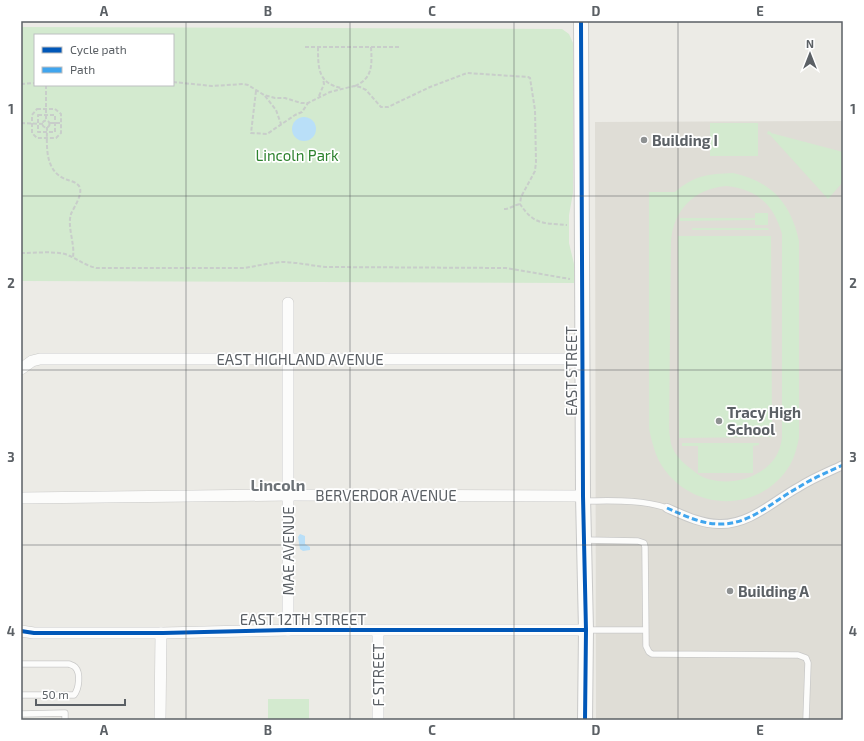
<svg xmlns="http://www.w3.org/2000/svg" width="864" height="741" viewBox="0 0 864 741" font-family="'Exo 2',sans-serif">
  <rect width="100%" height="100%" fill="#ecebe6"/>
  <path fill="#dfddd6" d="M843,121v599h-247l-1,-598z"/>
  <g fill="#d3eacf" fill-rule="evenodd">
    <path d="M21,27l541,2 7,5 4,9v150l-4,22v28l5,21v19l-553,-2zM35,35h138v50h-138z"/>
    <rect x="710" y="123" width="48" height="33"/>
    <path d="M768,131l3,1v1l72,19v30l-15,17 -58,-64 -3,-1z"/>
    <path d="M733,173c38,8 58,30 66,68v197c-2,9 -4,18 -9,27 -29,48 -97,48 -128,1 -7,-11 -10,-24 -13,-37v-237h26c20,-17 33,-18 58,-19zM726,186c30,3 48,18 56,48v204c-1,7 -3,14 -7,20 -14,20 -44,28 -67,21 -6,-2 -13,-6 -18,-11 -8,-6 -16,-14 -19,-24 -1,-6 -2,-12 -2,-18l2,-184c2,-32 23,-53 55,-56z"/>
    <path d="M755,213h13v12h-13v-5l-75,1v-3h75z"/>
    <path d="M692,228h76l1,2h-77z"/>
    <path d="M678,236h93l1,201 -93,1z"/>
    <path d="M682,443h77v2l-6,1v27h-55v-27h34h-50z"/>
    <rect x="268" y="699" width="41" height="21"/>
  </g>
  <g fill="#b9dff8">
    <circle cx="304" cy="129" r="12"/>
    <path d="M300,534l5,2v8l5,3v3l-7,1 -3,-2 -2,-12z"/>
  </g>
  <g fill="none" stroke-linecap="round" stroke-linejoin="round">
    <g stroke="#c9c9c8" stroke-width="7">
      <g id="service">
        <path d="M584,501c27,0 56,-2 83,7"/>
        <path d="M584,540l54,1 6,2 1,4 1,99 3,6 3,2 146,1 8,3 2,5 -2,57"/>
        <path d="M586,630h59"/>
        <path d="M21,664h48c2,1 4,1 6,3 6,6 4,22 -1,28h-53"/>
        <path d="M21,714l44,-1v7"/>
      </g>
    </g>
    <g stroke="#c9c9c8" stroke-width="10">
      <path id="pedestrian" d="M667,508c16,7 34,16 52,16 31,1 54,-23 80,-37 14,-9 29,-15 44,-22"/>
    </g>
    <g stroke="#c9c9c8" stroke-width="12">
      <g id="minor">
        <path d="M21,369l11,-8 8,-2h543"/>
        <path d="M21,498l268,-3 294,1"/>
        <path d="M288,630v-327"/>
        <path d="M21,631l13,2h129l125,-3h298"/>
        <path d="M378,631v89"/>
        <path d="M160,720l1,-87"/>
      </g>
    </g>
    <g stroke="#c9c9c8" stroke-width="16">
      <path id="tertiary" d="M581,21l2,475 3,134 -1,90"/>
    </g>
    <g stroke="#c8cdca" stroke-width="2" stroke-dasharray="4 2" stroke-linecap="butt">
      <path d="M305,47h96"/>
      <path d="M318,47c0,21 0,37 24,41"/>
      <path d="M173,82l39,4 31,-2 5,1 16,10 11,3h10l16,5h7l22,-11 24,-6 6,1 6,3 15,17h7l42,-20 37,-14 61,4 2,1 5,32 1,52 -1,9 -14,26 -1,7c14,21 23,19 47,21"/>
      <path d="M21,84l14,-1"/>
      <path d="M46,85v35"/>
      <path d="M355,86c18,-8 17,-21 16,-39"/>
      <path d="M256,91l-5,42 16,1 28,-19 7,-3 6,-9"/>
      <path d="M265,96l11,14 5,14"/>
      <path d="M319,96l5,-12 -1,-5"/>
      <path d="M37,109h18l6,5v19l-5,5h-19l-5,-5v-18z"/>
      <rect x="38" y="115" width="17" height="17"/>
      <circle cx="46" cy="124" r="3.5"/>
      <path d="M21,123l22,1"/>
      <path d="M50,123h11"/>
      <path d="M47,127c0,18 -3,43 18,52 5,2 13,3 15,9 2,8 -6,19 -9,26 -4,13 4,29 2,43"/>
      <path d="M504,209c6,0 10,-4 16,-5"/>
      <path d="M21,253c14,0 30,-2 44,1 11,4 19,11 31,14h148c13,-2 25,-5 38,-6 15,0 30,4 45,5l179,1 64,11"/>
    </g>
    <use href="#service" stroke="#fcfcfb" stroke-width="5.5"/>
    <use href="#pedestrian" stroke="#fcfcfb" stroke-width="8"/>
    <use href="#minor" stroke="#fcfcfb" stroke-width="11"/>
    <use href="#tertiary" stroke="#fcfcfb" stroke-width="14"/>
    <path stroke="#40a5ee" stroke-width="3" stroke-dasharray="6 3" stroke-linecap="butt" d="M667,508c16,7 34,16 52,16 31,1 54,-23 80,-37 14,-9 29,-15 44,-22"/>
    <g stroke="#fff" stroke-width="6">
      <g id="cycleway">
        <path d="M581,21l2,475 3,134 -1,90"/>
        <path d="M21,631l13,2h129l125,-3h298"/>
      </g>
    </g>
    <use href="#cycleway" stroke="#0057b8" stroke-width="4"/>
  </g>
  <path fill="none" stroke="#5b6065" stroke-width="1" stroke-opacity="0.55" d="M186,21v699M350,21v699M514,21v699M678,21v699M21,196h822M21,370h822M21,545h822"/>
  <g fill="#8e9192" stroke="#fff" stroke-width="1.5">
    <circle cx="644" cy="140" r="4"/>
    <circle cx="719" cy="421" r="4"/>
    <circle cx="730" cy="591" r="4"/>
  </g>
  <g text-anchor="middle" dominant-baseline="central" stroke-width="3.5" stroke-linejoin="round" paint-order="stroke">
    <g font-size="15" font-weight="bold" fill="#5b6065" stroke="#fff" text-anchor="start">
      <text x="652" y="140">Building I</text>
      <text x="727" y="412">Tracy High<tspan x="727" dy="17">School</tspan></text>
      <text x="738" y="591">Building A</text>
    </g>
    <g font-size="15" fill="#2d822e" stroke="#fff">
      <text x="297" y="155">Lincoln Park</text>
    </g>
    <g font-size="15" fill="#5b6065" stroke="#fff">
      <text x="300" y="359">EAST HIGHLAND AVENUE</text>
      <text transform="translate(571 371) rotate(-90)">EAST STREET</text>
      <text x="386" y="495">BERVERDOR AVENUE</text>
      <text transform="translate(288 551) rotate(-90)">MAE AVENUE</text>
      <text x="303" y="619">EAST 12TH STREET</text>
      <text transform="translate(378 675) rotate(-90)">F STREET</text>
    </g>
    <g font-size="16" font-weight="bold" fill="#6c7277" stroke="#fff">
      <text x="278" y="484">Lincoln</text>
    </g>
  </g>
  <rect width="864" height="741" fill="none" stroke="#ffffff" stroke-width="44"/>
  <rect x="34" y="34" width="140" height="52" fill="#ffffff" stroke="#bdbfc1"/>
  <rect x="42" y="47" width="20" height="6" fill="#0057b8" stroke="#bdbfc1"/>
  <text x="70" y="54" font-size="12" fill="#5b6065">Cycle path</text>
  <rect x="42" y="67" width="20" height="6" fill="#40a5ee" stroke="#bdbfc1"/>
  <text x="70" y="74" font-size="12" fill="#5b6065">Path</text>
  <g transform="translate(810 54)" stroke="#ffffff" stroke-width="3" paint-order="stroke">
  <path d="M0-3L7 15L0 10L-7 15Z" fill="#5b6065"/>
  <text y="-6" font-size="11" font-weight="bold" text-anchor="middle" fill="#5b6065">N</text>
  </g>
  <path d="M36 699v6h89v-6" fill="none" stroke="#5b6065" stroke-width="2"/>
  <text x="42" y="699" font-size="12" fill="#5b6065" stroke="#ffffff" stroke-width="3" paint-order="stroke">50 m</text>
  <rect x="22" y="22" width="820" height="697" fill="none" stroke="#5b6065" stroke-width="1.5"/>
  <g font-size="13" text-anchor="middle" font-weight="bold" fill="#5b6065">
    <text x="104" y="16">A</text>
    <text x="268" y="16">B</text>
    <text x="432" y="16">C</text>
    <text x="596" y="16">D</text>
    <text x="760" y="16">E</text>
    <text x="11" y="114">1</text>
    <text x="853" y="114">1</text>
    <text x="11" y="288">2</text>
    <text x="853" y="288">2</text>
    <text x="11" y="462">3</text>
    <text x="853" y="462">3</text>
    <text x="11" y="636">4</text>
    <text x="853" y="636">4</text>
    <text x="104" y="735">A</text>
    <text x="268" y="735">B</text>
    <text x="432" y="735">C</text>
    <text x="596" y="735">D</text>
    <text x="760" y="735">E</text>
  </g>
</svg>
